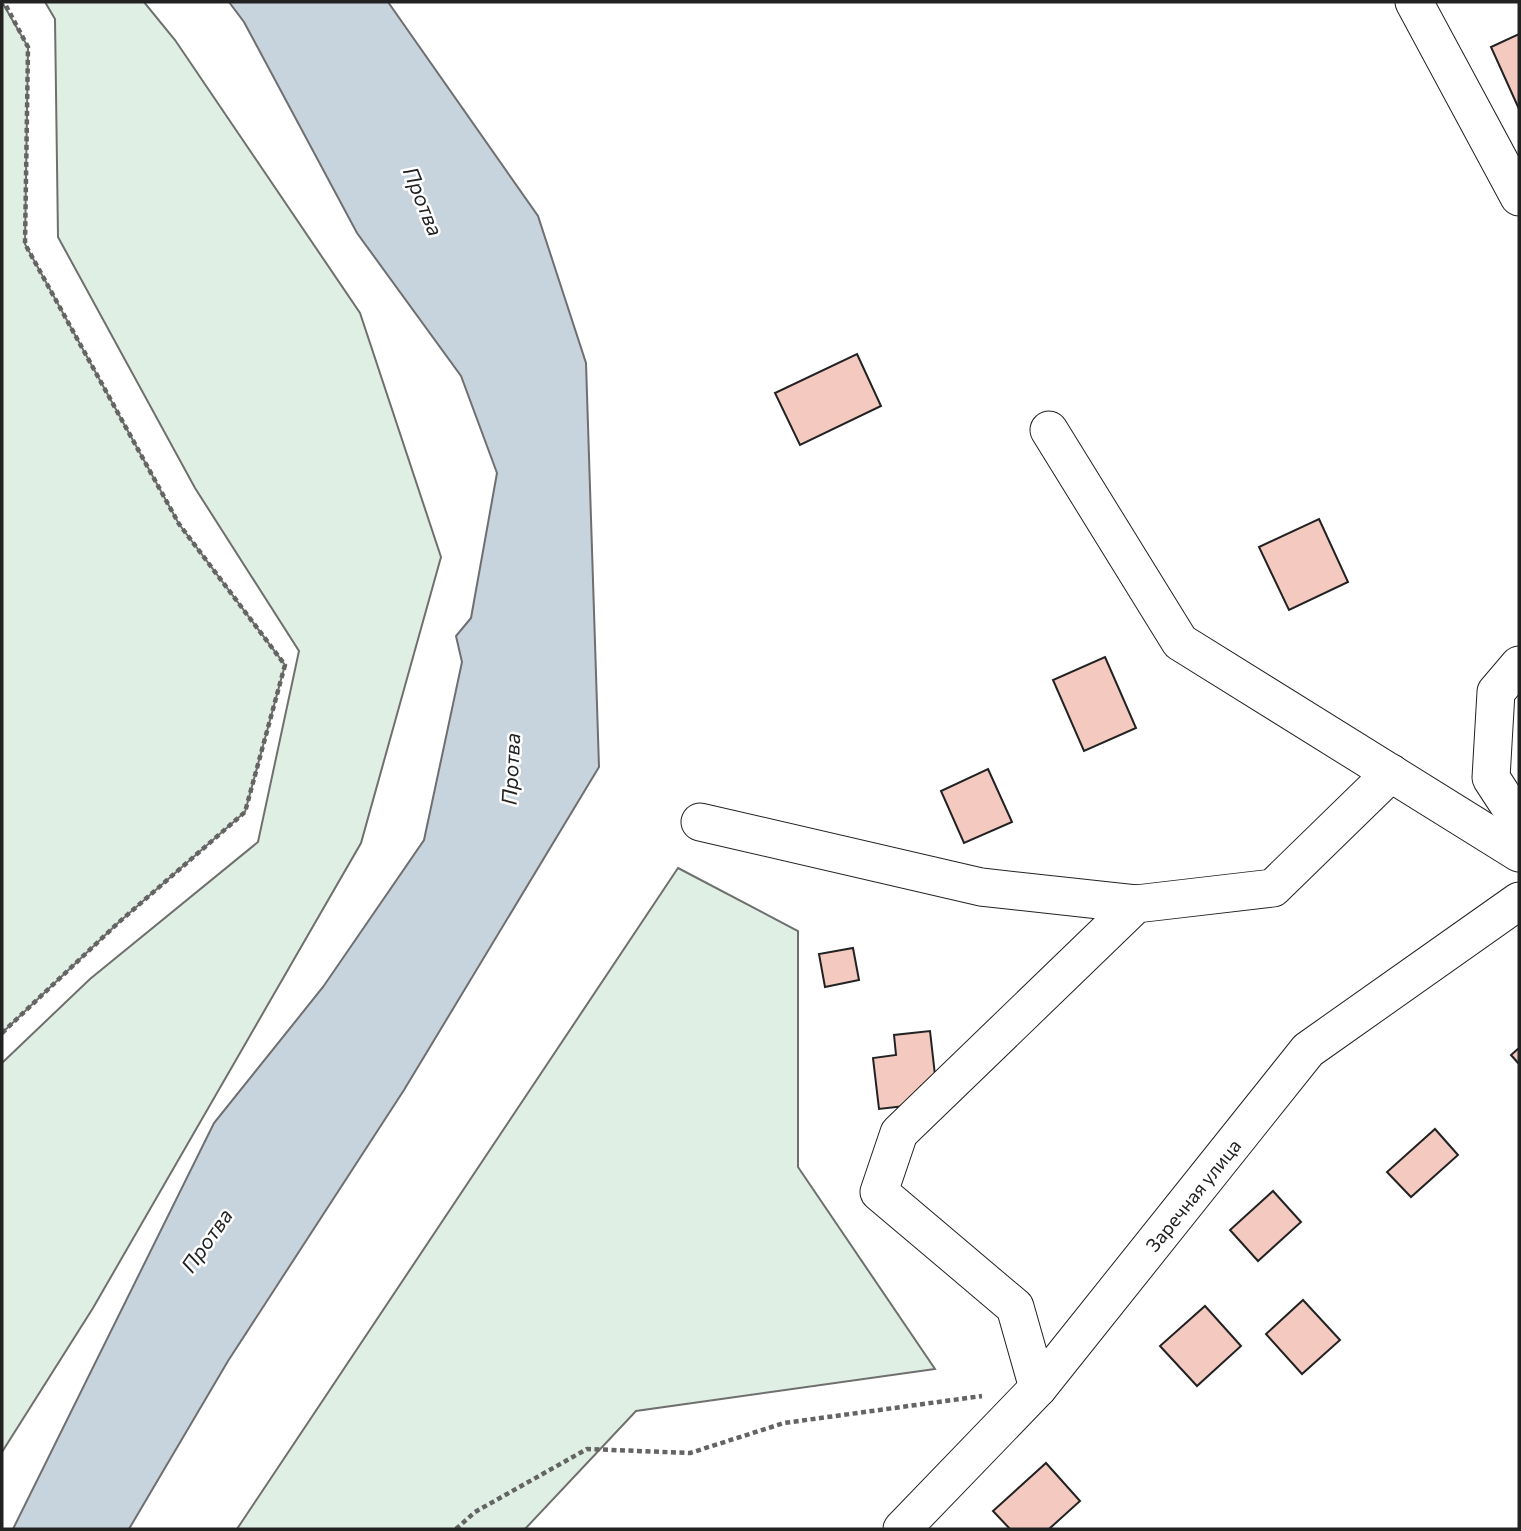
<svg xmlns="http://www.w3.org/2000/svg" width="1521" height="1531" viewBox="0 0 1521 1531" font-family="Commissioner,sans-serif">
  <rect width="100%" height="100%" fill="#fff"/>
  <g fill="#e0efe3" stroke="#6f6f6f" stroke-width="2">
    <path d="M2,2l26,45 -3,197 154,280 106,141 -40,147 -127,111 -116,110z"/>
    <path d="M45,2h99l31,38 185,273 81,244 -80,286 -268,465 -91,144v-389l88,-84 168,-137 41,-191 -104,-163 -137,-251 -3,-218z"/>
    <path d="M678,868l120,63v236l137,202 -299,42 -111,118h-288z"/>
  </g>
  <path fill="#c7d3dd" stroke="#6f6f6f" stroke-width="2" d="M229,2h159l150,214 48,147 13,404 -195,323 -176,271 -99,168h-116l201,-406 109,-136 101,-147 38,-178 -6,-26 15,-18 26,-145 -36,-97 -104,-143 -113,-211z"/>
  <g fill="#f3c9c0" stroke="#222" stroke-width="2">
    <path d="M1519,34v75l-28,-62z"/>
    <path d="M857,354l24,52 -81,39 -25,-52z"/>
    <path d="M1319,519l29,63 -59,28 -30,-63z"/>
    <path d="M1105,657l31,71 -52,23 -31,-71z"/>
    <path d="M988,769l24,53 -48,21 -23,-52z"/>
    <path d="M853,948l6,32 -34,7 -6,-33z"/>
    <path d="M930,1031l6,53 -15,2 1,18 -43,5 -6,-51 23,-3 -2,-20z"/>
    <path d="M1519,1048v16l-8,-9z"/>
    <path d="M1435,1129l23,26 -47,42 -24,-25z"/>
    <path d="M1273,1191l28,31 -43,39 -28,-31z"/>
    <path d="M1303,1300l37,40 -38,34 -36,-40z"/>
    <path d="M1205,1306l36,40 -44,40 -37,-40z"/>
    <path d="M1046,1463l34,38 -31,28h-39l-17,-18z"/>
  </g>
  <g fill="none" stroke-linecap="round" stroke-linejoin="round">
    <g stroke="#222" stroke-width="39">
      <g id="minor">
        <path d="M1414,2l105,195"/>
        <path d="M1049,430l131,212 339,211"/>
        <path d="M1519,665l-23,27 -5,86 28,43"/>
        <path d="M700,822l281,65 155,17"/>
        <path d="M1038,1388l-23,-81 -136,-115 20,-59 237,-229 137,-16 118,-115"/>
        <path d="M902,1529l136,-141 270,-338 211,-149"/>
      </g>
    </g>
    <g stroke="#646464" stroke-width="4.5" stroke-dasharray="5 3.5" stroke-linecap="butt">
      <path d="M2,1033l116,-110 127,-111 40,-147 -106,-141 -154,-280 3,-197 -24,-45"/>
      <path d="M456,1529l19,-17 112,-63 103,4 94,-30 198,-27"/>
    </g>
    <use href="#minor" stroke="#fff" stroke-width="37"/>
  </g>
  <g text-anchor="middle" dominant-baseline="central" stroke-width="5" stroke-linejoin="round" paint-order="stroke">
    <g font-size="19" fill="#222" stroke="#fff">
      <text transform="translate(1193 1195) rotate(-51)">Заречная улица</text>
    </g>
    <g font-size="21" font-style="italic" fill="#222" stroke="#fff">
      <text transform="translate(424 201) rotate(68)">Протва</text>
      <text transform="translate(510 769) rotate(-87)">Протва</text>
      <text transform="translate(206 1240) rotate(-55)">Протва</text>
    </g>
  </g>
  <rect width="1521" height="1531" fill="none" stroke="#222222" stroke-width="7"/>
</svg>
